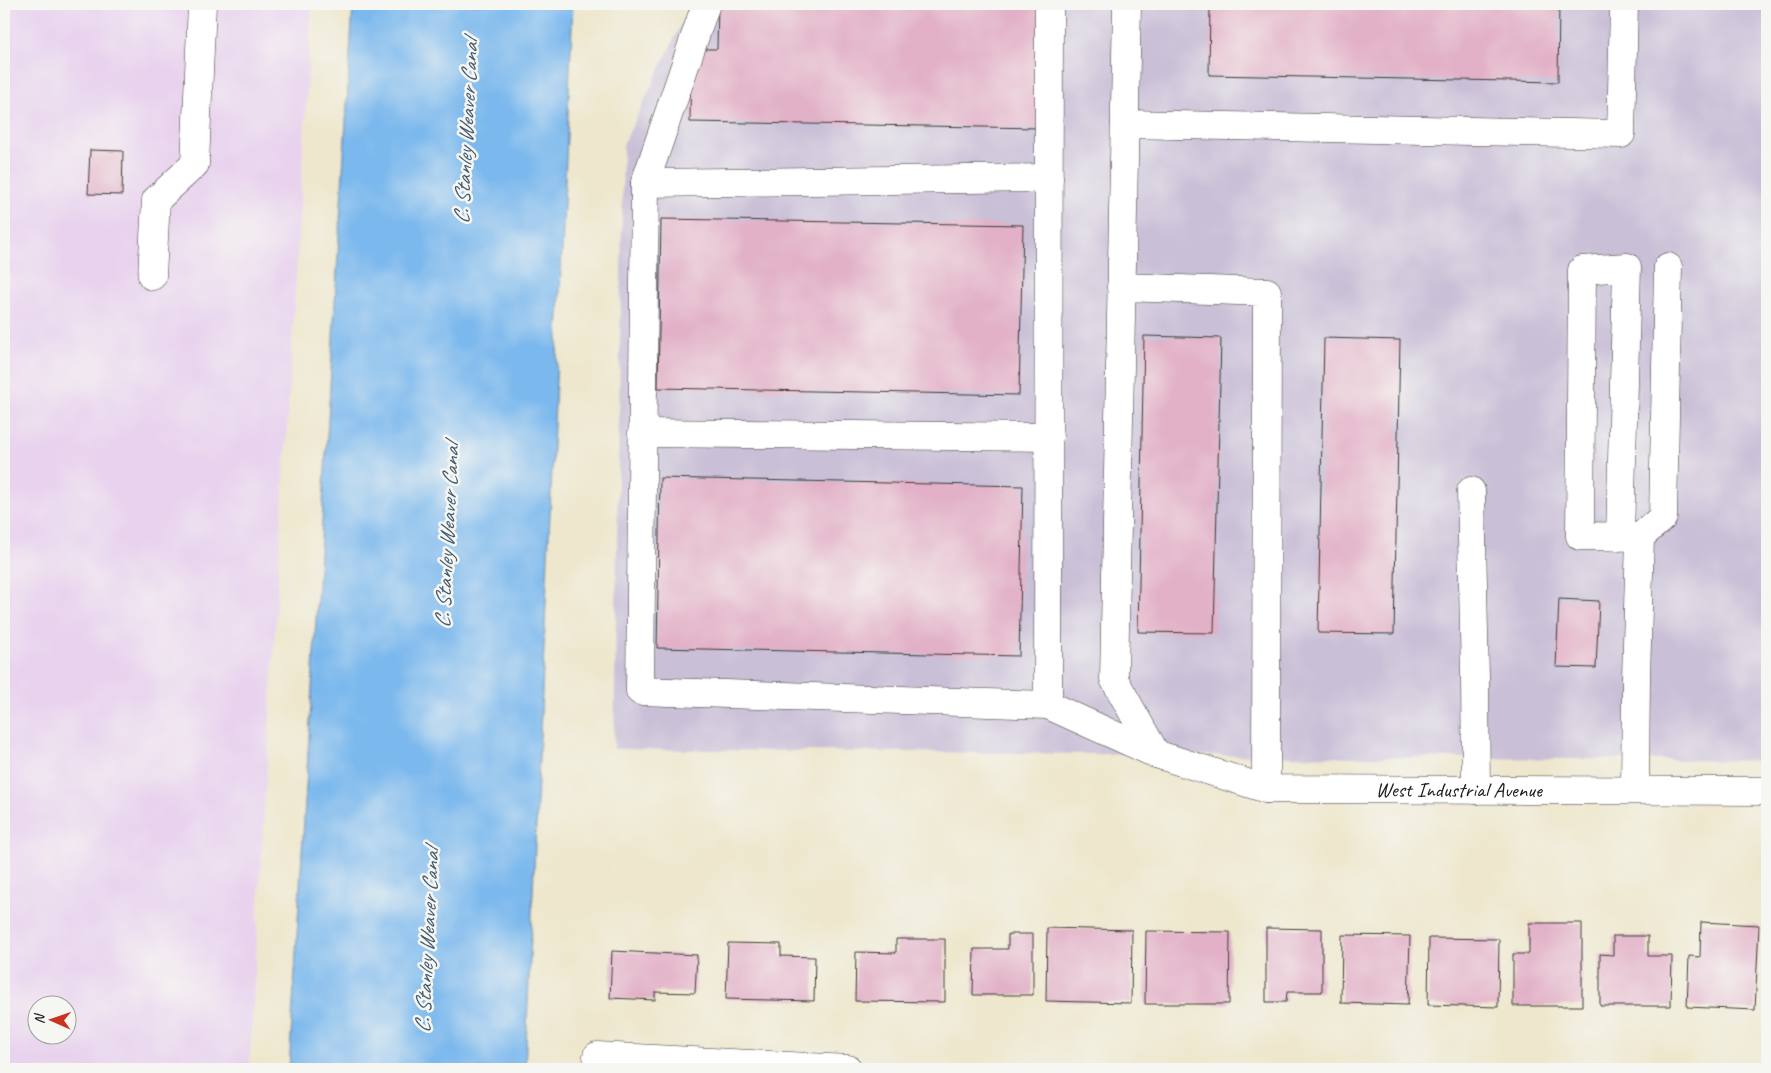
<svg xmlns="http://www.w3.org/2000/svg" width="1771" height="1073" viewBox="0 0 1771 1073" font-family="Caveat,sans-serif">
  <rect width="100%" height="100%" fill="#f6f6f2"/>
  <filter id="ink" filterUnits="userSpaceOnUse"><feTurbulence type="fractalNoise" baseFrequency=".02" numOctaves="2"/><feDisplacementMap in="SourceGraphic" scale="10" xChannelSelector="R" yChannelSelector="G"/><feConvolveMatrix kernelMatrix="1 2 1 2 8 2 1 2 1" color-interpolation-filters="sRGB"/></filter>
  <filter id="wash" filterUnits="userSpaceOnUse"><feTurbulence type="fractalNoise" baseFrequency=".0096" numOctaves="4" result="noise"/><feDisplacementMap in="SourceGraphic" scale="20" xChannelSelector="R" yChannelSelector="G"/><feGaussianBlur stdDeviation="1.12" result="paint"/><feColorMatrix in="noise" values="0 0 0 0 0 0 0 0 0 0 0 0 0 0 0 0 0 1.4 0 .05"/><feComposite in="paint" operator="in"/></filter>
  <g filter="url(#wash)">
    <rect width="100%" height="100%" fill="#eee7cd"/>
    <path fill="#e8d2ee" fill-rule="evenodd" d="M4,4h308l-63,1065h-245zM38,1006h30v30h-30z"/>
    <path fill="#c9bfd7" d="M691,4h1076v757l-1153,-12 9,-604z"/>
    <path fill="#7ab8ed" stroke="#4b6a84" d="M353,4h220l-48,1065h-236z"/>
    <g id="blocks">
      <g fill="#e2b1c7">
        <path d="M718,4h325l-3,124 -350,-6 1,-73h26z"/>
        <path d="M1210,4h349l-1,78 -349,-7z"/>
        <path d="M90,150l33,1 -1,44 -34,-1z"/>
        <path d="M661,219l362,6 -4,170 -361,-7z"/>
        <path d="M1144,336l77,2 -7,295 -76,-1z"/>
        <path d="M1324,338l76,2 -6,294 -76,-1z"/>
        <path d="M660,478l363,8 -4,170 -362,-8z"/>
        <path d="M1559,599l40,2 -3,67 -40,-1z"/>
        <path d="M1701,922l58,3 -4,85 -68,-3 2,-51 11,1z"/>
        <path d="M1529,923h53v83h-69v-52h16z"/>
        <path d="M1047,928l85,2 -1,73 -85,-2z"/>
        <path d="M1266,928l56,1v63h-35l-1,10h-20z"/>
        <path d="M1146,931l84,1 -1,72h-84z"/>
        <path d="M1008,934h25v61h-60l1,-46h34z"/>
        <path d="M1342,935l68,1 -2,69 -67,-2z"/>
        <path d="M1613,936h35v20h24l-1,50h-71v-52l13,1z"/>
        <path d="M1429,938l70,1 -1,68 -70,-2z"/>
        <path d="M896,939h49v63l-90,-1 1,-49 40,1z"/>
        <path d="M728,943l53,1v12l34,1 -1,44 -88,-2z"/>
        <path d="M612,951l85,4 -2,38 -40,-1v8l-45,-2z"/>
      </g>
    </g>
  </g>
  <g filter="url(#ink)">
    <use href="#blocks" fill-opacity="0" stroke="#3c3a37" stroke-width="1"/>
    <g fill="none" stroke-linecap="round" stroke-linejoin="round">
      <g stroke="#3c3a37" stroke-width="29">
        <g id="minor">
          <path id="s1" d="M706,4l-61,179 -5,508 408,14 108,49 110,35 501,2"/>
          <path d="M1127,4l-13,675 42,75"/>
          <path d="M1125,124l496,10 3,-130"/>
          <path d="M645,183l404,-5"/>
          <path d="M152,276l4,-76 39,-36 7,-160"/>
          <path d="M1121,287l146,5 -1,497"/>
          <path d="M642,433l407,4"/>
          <path d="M1471,491l4,187 1,112"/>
          <path d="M1620,537l7,-270 -45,3 -2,266 60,1 23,-20 5,-250"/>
          <path d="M1048,705l1,-701"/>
          <path d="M1635,790l1,-112 4,-141"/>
          <path d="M597,1056l251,13"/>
        </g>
      </g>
      <use href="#minor" stroke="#fff" stroke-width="28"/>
    </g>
  </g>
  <g text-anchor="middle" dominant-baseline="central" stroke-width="5" stroke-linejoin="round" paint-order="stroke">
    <g font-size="21" fill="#1c1c1c" stroke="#f6f6f2">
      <text stroke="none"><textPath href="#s1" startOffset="1532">West Industrial Avenue</textPath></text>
    </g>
    <g font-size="22" font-style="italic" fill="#425a70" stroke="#f6f6f2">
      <text transform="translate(466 132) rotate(-87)">C. Stanley Weaver Canal</text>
      <text transform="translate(447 536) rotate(-87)">C. Stanley Weaver Canal</text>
      <text transform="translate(427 941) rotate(-87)">C. Stanley Weaver Canal</text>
    </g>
  </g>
  <rect width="1771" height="1073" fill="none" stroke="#f6f6f2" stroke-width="20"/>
  <g transform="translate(52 1020) rotate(272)"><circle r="24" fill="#f6f6f2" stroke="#9f9f9c"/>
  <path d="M0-4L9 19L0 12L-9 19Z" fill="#c8321e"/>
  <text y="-8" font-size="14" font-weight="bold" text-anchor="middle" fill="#1c1c1c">N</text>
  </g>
</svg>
